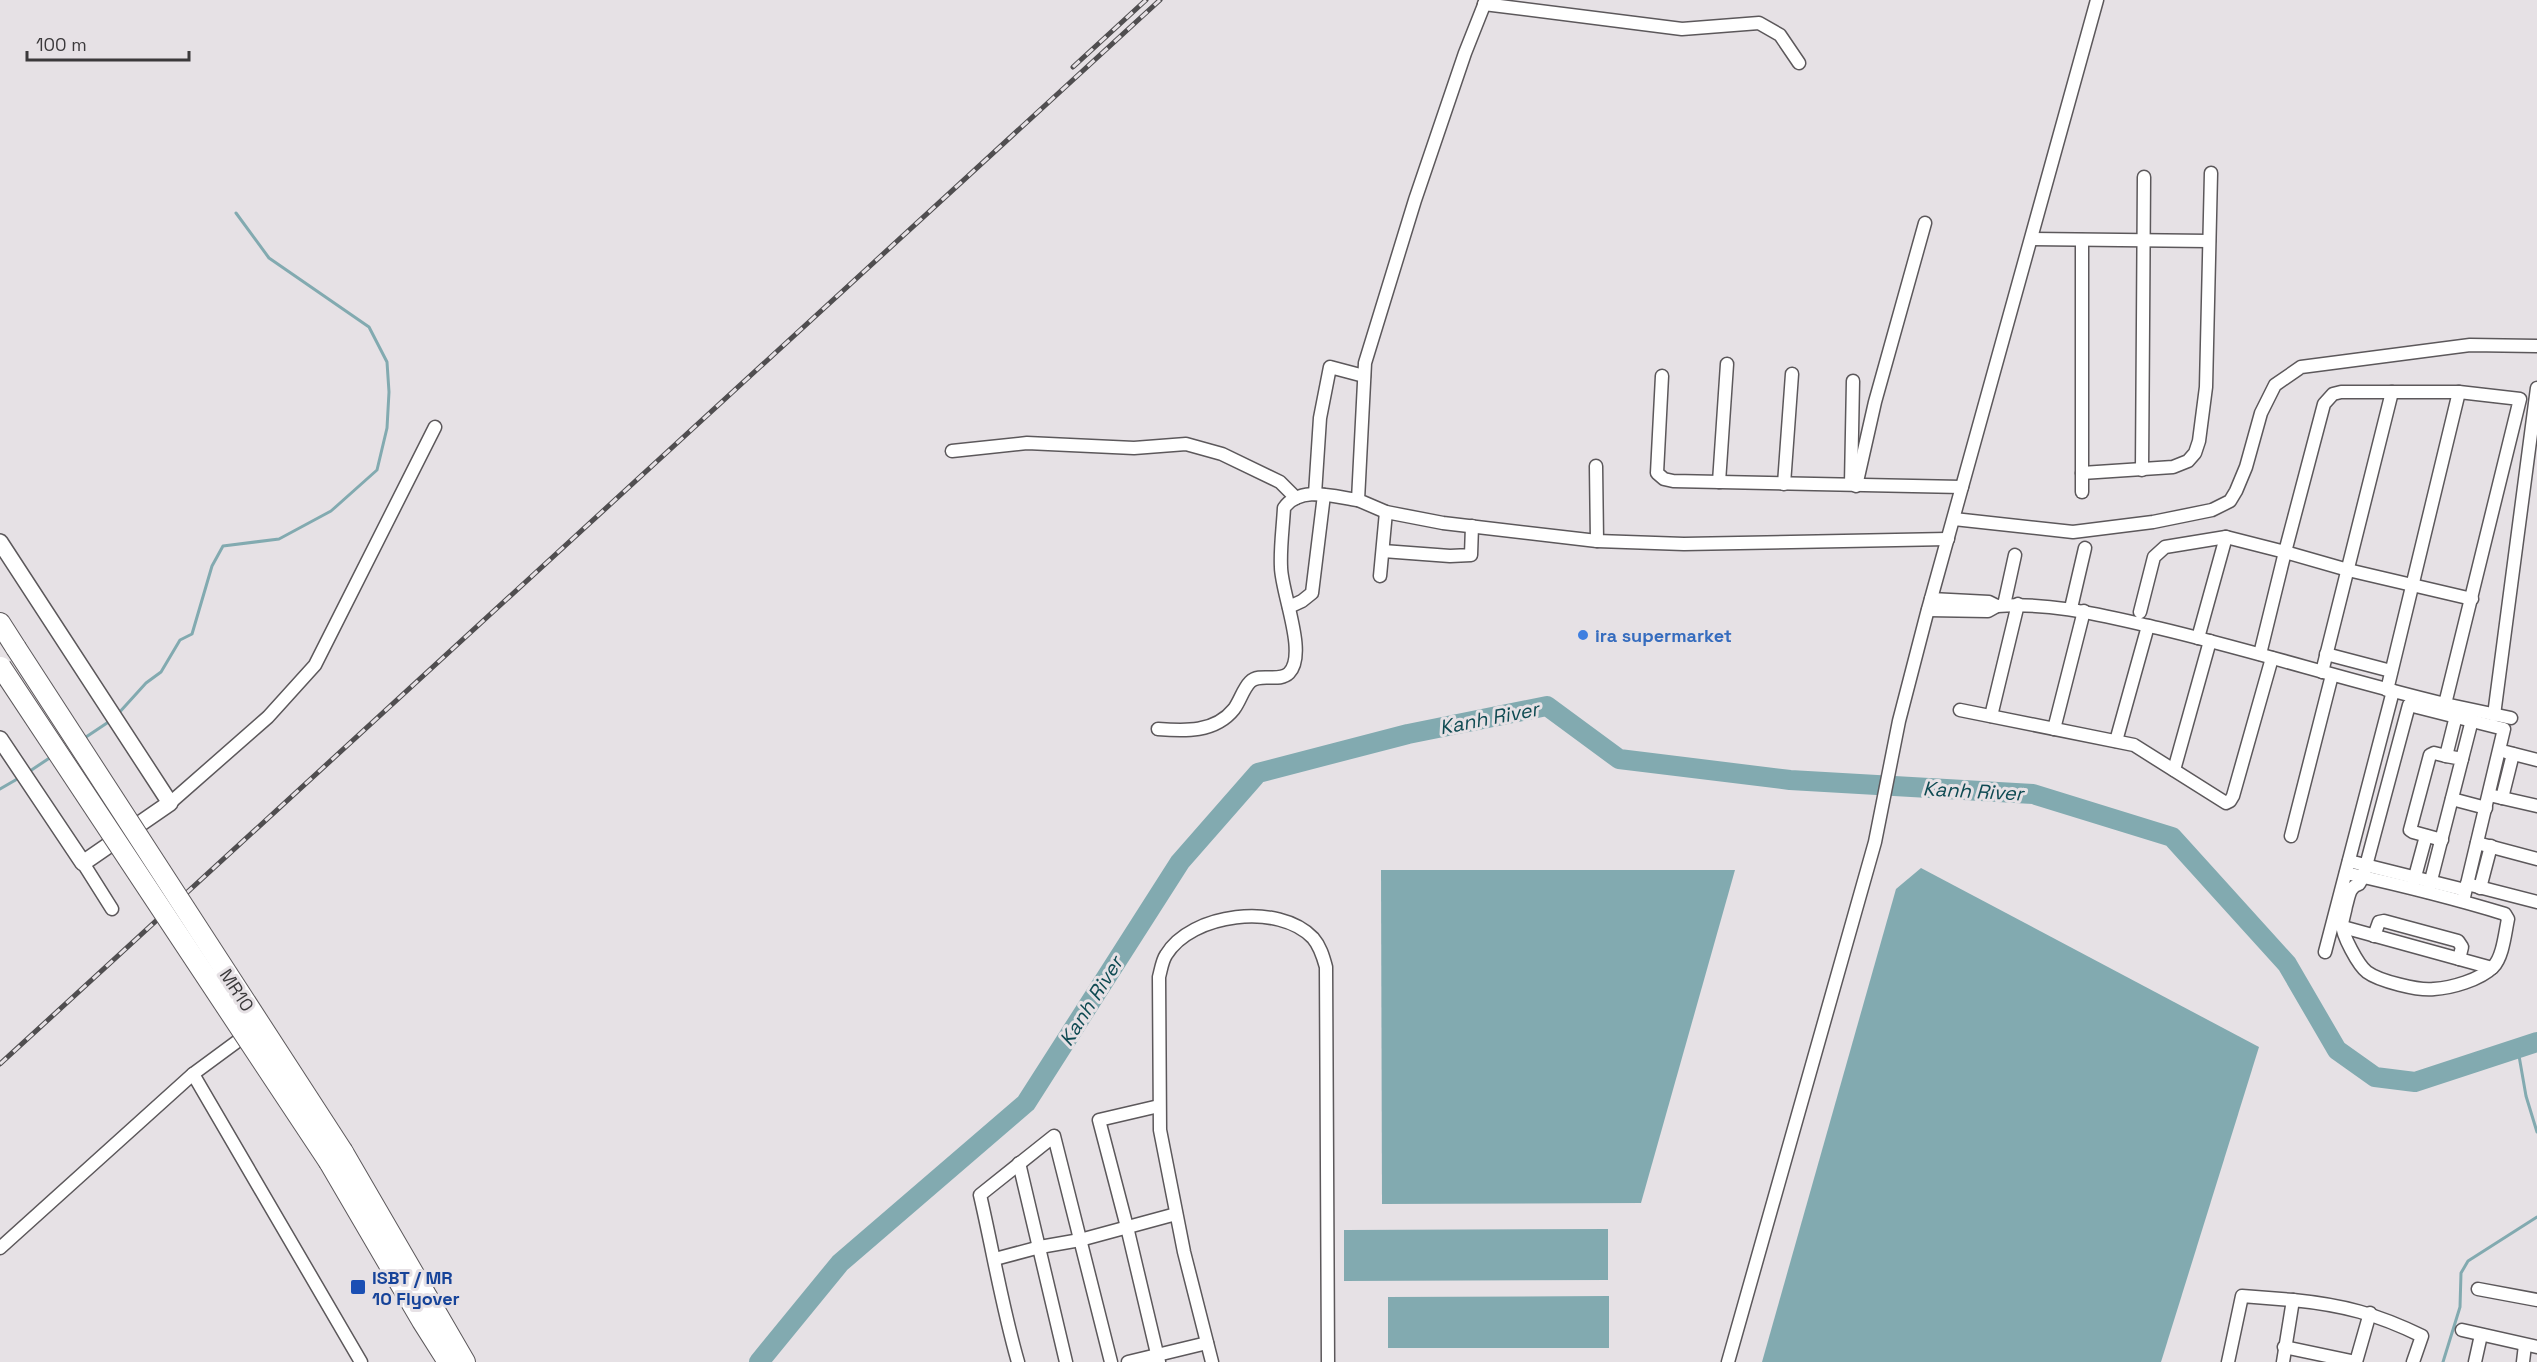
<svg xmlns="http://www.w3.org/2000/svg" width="2537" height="1362" viewBox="0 0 2537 1362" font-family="'Space Grotesk',sans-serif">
  <rect width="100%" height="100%" fill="#e6e1e5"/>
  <g fill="#82aab0">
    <path d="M1921,868l338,179 -98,315h-399l134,-473z"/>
    <path d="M1381,870h354l-94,333 -259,1z"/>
    <path d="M1608,1229v51l-264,1v-51z"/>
    <path d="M1609,1296v52h-221v-51z"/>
  </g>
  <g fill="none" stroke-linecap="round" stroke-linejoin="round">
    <g stroke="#82aab0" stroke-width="3">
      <path d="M117,715l29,-32 15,-11 19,-32 12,-6 20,-68 11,-20 56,-7 52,-28 46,-41 10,-42 2,-36 -2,-30 -18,-35 -100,-69 -33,-45"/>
      <path d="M83,739l27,-18"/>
      <path d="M27,773l24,-16"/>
      <path d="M0,789l19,-11"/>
      <path d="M2518,1050l8,46 11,36"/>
      <path d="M2443,1362l17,-55 1,-34 7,-12 69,-44"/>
    </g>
    <path stroke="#82aab0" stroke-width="20" d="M759,1362l81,-99 186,-160 154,-241 78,-89 150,-39 139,-28 72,53 171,21 243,14 139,43 115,127 50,86 38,27 40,5 122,-40"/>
    <g stroke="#5c585b" stroke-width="15">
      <g id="minor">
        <path d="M1486,0l-21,53 -50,147 -50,163 -7,137 28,12 57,11 154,18 87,3 264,-5"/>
        <path d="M1484,4l198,25 77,-6 21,12 19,28"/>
        <path d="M2032,239l177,2"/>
        <path d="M1662,376l-5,97 7,6 9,2 289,6"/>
        <path d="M952,451l75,-8 107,5 52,-4 36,10 58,28 16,16"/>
        <path d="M1596,466l1,75"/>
        <path d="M2142,470l2,-293"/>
        <path d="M2082,473l91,-6 15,-6 7,-8 4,-12 7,-54 5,-214"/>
        <path d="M1719,482l8,-118"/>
        <path d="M1784,484l8,-110"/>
        <path d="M1851,484l2,-103"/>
        <path d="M1856,486l19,-84 50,-179"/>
        <path d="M2082,492v-252"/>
        <path d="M1315,494l5,-76 10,-51 34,9"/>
        <path d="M1954,519l119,13 80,-10 59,-12 18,-9 6,-10 10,-24 15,-54 14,-28 26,-18 169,-22 67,1"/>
        <path d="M1383,551l67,5 21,-1 1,-29"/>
        <path d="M1380,576l6,-64"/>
        <path d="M2004,605l11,-50"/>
        <path d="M1997,606c56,-4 107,10 161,22 97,23 191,53 287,76l75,-305 -61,-7h-118l-8,2 -9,10 -39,148 -59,-15 -61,10 -11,10 -14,55"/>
        <path d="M1289,607l13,-6 10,-8 12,-98"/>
        <path d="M2071,608l14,-60"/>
        <path d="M1928,610l60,1 9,-5 -8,-4 -58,-3"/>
        <path d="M2198,638l28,-101"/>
        <path d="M2260,654l25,-102 63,18 124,29"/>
        <path d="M2326,654l65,17"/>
        <path d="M2322,672l70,-280"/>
        <path d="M2387,690l72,-298"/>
        <path d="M2445,704l66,14"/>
        <path d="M1960,710l174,35 92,58 4,-2 3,-5 39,-138"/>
        <path d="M2494,715l43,-327"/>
        <path d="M1991,716l27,-112"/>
        <path d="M1158,729c26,2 57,4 76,-20 6,-8 9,-20 16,-27 10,-10 29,1 39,-9 19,-19 -8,-81 -8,-106 -1,-19 2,-40 3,-59 16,-23 51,-11 74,-8"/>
        <path d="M2054,729l30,-118"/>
        <path d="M2116,741l32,-115"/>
        <path d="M2506,752l31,8"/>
        <path d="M2462,759l10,-39"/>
        <path d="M2174,770l36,-129"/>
        <path d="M2489,795l48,11"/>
        <path d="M2502,798l11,-44"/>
        <path d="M2452,799l34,9"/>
        <path d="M170,803l98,-86 47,-52 120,-238"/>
        <path d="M2291,836l41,-161"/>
        <path d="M2442,840l-29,-8 -3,-2 20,-75 4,-2 12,3 10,-40"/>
        <path d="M2477,843l60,16"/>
        <path d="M2349,861l116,29"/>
        <path d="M83,863l29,46"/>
        <path d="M2346,873c54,12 107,25 159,41l3,5c-3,14 -5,38 -15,48 -13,13 -42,21 -59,22 -15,2 -55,-8 -67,-17 -9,-7 -25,-37 -25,-48 1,-6 3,-12 4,-18 3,-10 3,-19 13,-22l4,-7 46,-172 95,24 -41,172"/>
        <path d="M2413,884l13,-48"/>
        <path d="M2467,884l70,18"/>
        <path d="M2480,888l11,-42"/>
        <path d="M2428,892l34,-133 -16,-3"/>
        <path d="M2343,927l149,41"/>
        <path d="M2374,936l5,-14 5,-1 74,20 4,6 -3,12"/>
        <path d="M2325,952l68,-261"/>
        <path d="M193,1074l168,288"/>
        <path d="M1019,1163l47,199"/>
        <path d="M0,1248l193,-174 57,-42"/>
        <path d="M995,1259l45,-12 40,-7 96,-26"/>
        <path d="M2478,1289l59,11"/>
        <path d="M2462,1330l75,17"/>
        <path d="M2284,1347l72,15"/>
        <path d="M1018,1362c-16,-55 -25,-111 -38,-167l74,-59 57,226"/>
        <path d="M1128,1362l79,-19"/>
        <path d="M1159,1362l-32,-135 -28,-107 60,-14"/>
        <path d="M1212,1362l-28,-110 -24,-122 -1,-153c2,-7 3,-16 7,-22 25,-42 113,-53 147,-17 7,8 10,18 13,29l2,395"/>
        <path d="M1728,1362l147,-520 24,-121 28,-108 170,-613"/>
        <path d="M2228,1362l14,-66 51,4"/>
        <path d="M2283,1362l10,-62c50,5 84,14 129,36l-9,26"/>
        <path d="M2356,1362l14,-49"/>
        <path d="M2475,1362l6,-27"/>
        <path d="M2523,1362l2,-17"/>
      </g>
    </g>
    <g stroke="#5c585b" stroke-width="18">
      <path id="tertiary" d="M0,542l170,261 -87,60 -83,-124"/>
    </g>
    <g stroke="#5c585b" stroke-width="22">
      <g id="primary">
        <path d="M0,623l16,25"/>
        <path d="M343,1152l122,210"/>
        <path d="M329,1162l93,159 26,41"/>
      </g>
    </g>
    <use href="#minor" stroke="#fff" stroke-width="12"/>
    <use href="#tertiary" stroke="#fff" stroke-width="15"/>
    <use href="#primary" stroke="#fff" stroke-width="20"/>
    <g stroke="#504e50" stroke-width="5">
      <g id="rail">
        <path d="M1073,67l73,-67"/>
        <path d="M0,1064l1160,-1064"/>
      </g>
    </g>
    <use href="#rail" stroke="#e6e1e5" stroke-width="3" stroke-dasharray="9" stroke-linecap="butt"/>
    <g stroke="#5c585b" stroke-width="22" stroke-linecap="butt">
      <g id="primary-bridge">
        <path d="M16,648l327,504"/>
        <path d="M1,667l328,495"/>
      </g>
    </g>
    <use href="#primary-bridge" stroke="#fff" stroke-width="20"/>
  </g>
  <circle fill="#3f7fe0" stroke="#e6e1e5" stroke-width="2" cx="1583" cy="635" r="6"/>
  <rect fill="#1a4fb4" stroke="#e6e1e5" stroke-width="2" x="350" y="1279" width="16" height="16" rx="3"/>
  <g text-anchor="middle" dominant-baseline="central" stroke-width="6" stroke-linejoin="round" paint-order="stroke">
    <g font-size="18" font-weight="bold" fill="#366cbe" stroke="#e6e1e5" text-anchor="start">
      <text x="1595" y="635">ira supermarket</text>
    </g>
    <g font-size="18" fill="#3b393b" stroke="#e6e1e5">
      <text transform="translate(237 990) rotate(57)">MR10</text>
    </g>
    <g font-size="18" font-weight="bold" fill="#164399" stroke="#e6e1e5" text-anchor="start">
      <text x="372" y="1277">ISBT / MR<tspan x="372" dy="21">10 Flyover</tspan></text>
    </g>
    <g font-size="20" font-style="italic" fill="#0e4a52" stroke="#e6e1e5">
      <text transform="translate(1489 718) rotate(-11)">Kanh River</text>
      <text transform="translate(1973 791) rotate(3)">Kanh River</text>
      <text transform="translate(1091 1001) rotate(-58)">Kanh River</text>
    </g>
  </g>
  <path d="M27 51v9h162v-9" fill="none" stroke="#3b393b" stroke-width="3"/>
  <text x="36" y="51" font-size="18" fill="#3b393b" stroke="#e6e1e5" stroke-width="4.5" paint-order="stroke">100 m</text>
</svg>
